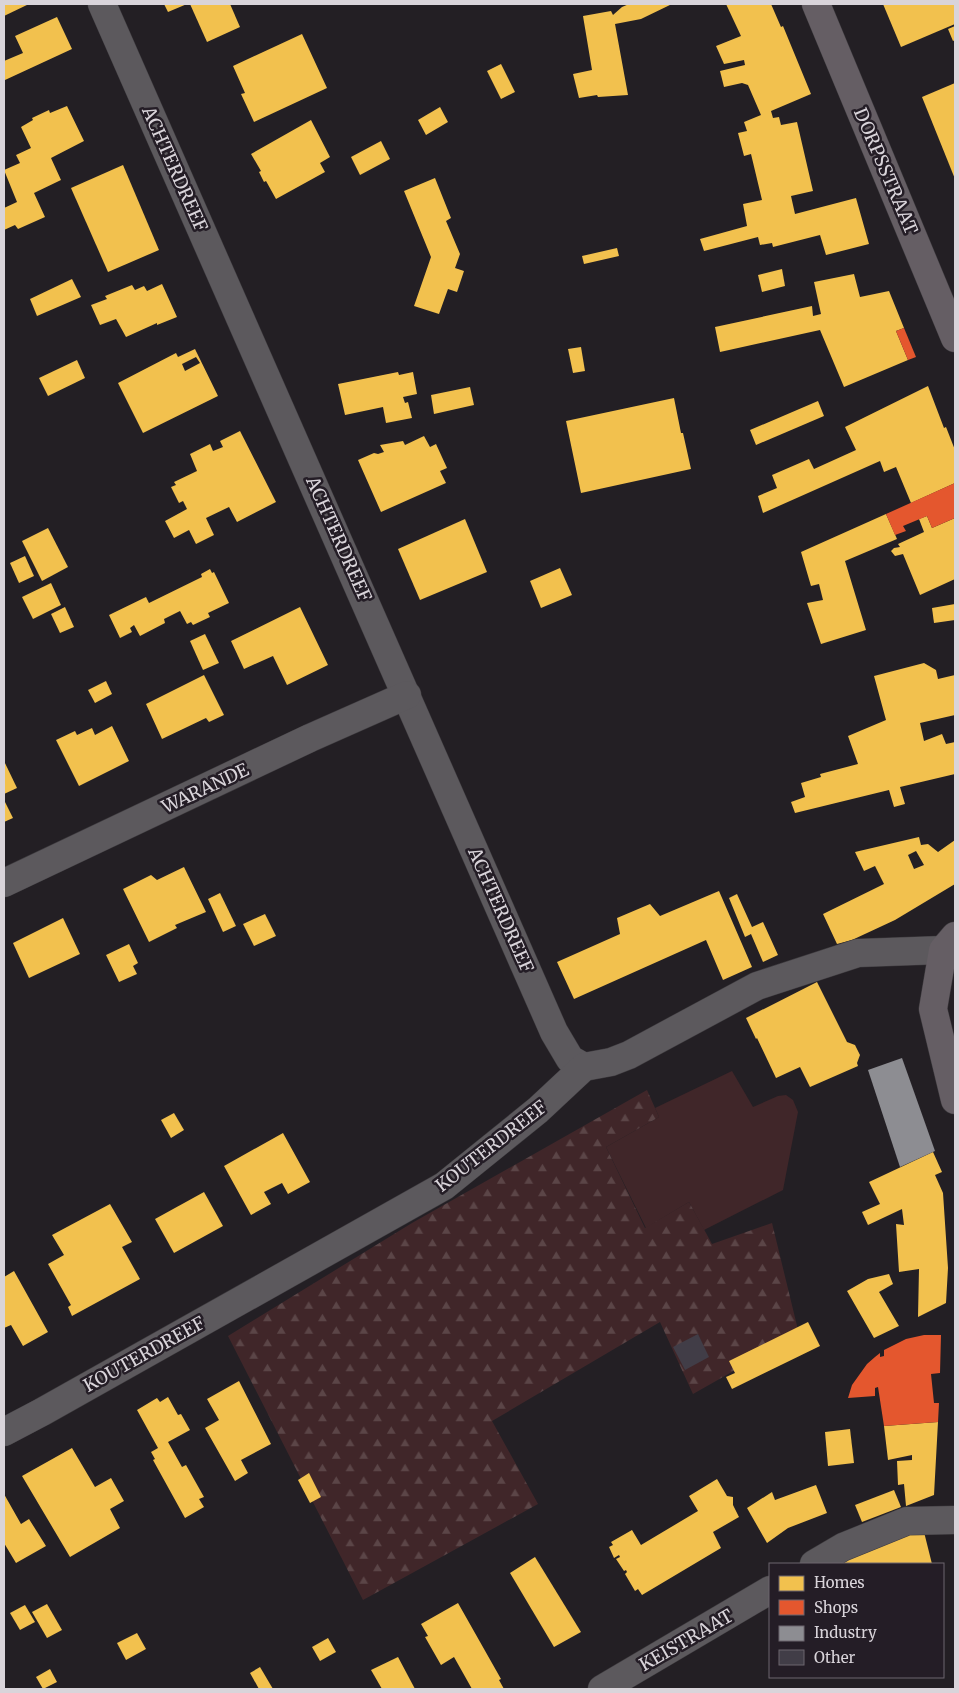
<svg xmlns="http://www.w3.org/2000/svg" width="959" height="1693" viewBox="0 0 959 1693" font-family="Merriweather,serif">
  <defs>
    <pattern id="forest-firs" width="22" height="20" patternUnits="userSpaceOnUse" patternTransform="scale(1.25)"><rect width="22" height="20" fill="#402629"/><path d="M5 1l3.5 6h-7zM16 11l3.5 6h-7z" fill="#5b4547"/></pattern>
  </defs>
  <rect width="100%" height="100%" fill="#231f24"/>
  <path fill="#402629" d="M732,1071l21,36 25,-11 8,-1 7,5 5,12 -15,78 -79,40 -15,-28 -43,26 -40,-81 53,-30 -4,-9z"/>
  <path fill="url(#forest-firs)" d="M647,1090l12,27 -53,30 39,81 44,-26 23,42 60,-21 27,111 -106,60 -33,-72 -168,99 46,83 -175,96 -135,-264 184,-113z"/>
  <g fill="#f2c14e" fill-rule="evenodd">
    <path d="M4,4h25l-25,12z"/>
    <path d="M164,4h23l-19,8z"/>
    <path d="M190,4h40l10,23 -33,15z"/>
    <path d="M629,4h43l-31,15 -26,5 13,71 -30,2 -1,-2 -18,3 -6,-24 19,-4 -9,-54 28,-5 2,4 9,-8z"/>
    <path d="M726,4h45l10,23 2,-1 28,68 -40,17 2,7 6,-1 2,8 16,-3 16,69 -22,5 4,18 61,-16 13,46 -43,11 -6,-20 -47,12 -1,-4 -12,2 -2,-8 -54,14 -4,-12 47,-13 -4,-22 19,-4 -11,-46 -7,2 -6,-23 9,-2 -3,-9 17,-7 -13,-30 -6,-2 -18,4 -4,-16 25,-6 -1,-5 -20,4 -8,-18 25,-10z"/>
    <path d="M883,4h72v20l-54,23z"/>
    <path d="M57,17l15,32 -67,31 -1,-19 19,-8 -8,-17z"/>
    <path d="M955,26v14l-2,1 -5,-12z"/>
    <path d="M302,34l25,54 -73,34 -13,-28 4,-1 -12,-27z"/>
    <path d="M501,64l14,28 -14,7 -14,-28z"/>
    <path d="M955,83v96l-33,-82z"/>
    <path d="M67,106l17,35 -33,17 10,22 -27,13 11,24 -27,12 -3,-4 -11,5v-22l13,-6 -13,-32 16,-7 -4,-8 15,-7 -10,-21 12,-7 -1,-2 17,-8 1,3z"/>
    <path d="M440,107l8,15 -22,13 -8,-15z"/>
    <path d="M311,120l19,37 -10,6 5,9 -49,27 -10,-18 -2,1 -5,-10 2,-1 -10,-17z"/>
    <path d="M381,141l9,18 -30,16 -9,-18z"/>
    <path d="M123,165l36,85 -51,22 -37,-84z"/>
    <path d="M435,178l16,40 -5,3 14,33 -5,14 9,3 -7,21 -9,-3 -9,25 -25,-8 17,-49 -27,-66z"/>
    <path d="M617,248l2,8 -35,8 -2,-8z"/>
    <path d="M782,269l3,17 -23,6 -4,-17z"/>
    <path d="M854,274l6,23 29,-6 15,37 -8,3 12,29 -64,27 -24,-57 -100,22 -5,-25 97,-21 1,10 8,-2 -7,-32z"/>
    <path d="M72,279l9,18 -44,19 -7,-17z"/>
    <path d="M162,284l15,33 -20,8v-2l-31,14 -10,-18 -16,6 -9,-20 16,-6 -2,-3 27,-11 3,5 9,-4 3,5z"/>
    <path d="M581,347l4,24 -12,2 -5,-24z"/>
    <path d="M195,349l23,47 -75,37 -25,-50 58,-30 2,4zM196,357l4,6 -15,8 -3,-7z"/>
    <path d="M77,360l8,18 -37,18 -9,-18z"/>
    <path d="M398,372l1,3 14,-3 4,22 -14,3 2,6 3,-1 4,16 -26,5 -3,-16 -38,8 -7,-31z"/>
    <path d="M928,386l16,42 2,-1 9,23v33l-44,20 -15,-36 -12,5 -4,-11 -117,52 -5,-17 19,-8 -5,-13 37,-16 5,10 42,-19 -11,-23z"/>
    <path d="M470,387l4,18 -40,9 -3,-19z"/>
    <path d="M674,398l7,35h2l8,36 -110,24 -15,-72z"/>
    <path d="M818,401l6,15 -68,29 -6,-15z"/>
    <path d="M240,431l36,71 -39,20 -8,-15 -23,11 8,17 -18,9 -7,-14 -15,8 -9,-17 22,-12 -4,-8 -4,2 -8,-16 5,-2 -2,-3 23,-11 -7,-17 20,-10 3,7 10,-4 -3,-6z"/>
    <path d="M424,436l6,11 6,-3 11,24 -7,3 6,12 -65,29 -23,-52 16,-7 4,1 6,-2 -4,-7 23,-4 2,4z"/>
    <path d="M886,514l11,25 -52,22 21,69 -45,14 -14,-41 16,-3 -4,-16 -8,2 -10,-34z"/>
    <path d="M927,516l5,12 23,-10v61l-35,16 -17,-41 -8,2 -4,-5 3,-3 6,-1 -2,-3 26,-12 -5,-13z"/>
    <path d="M465,519l22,53 -67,28 -22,-51z"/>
    <path d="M48,528l20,39 -26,14 -20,-40z"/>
    <path d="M25,556l9,20 -15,7 -9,-20z"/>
    <path d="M560,568l12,27 -31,13 -11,-27z"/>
    <path d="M210,569l2,4 2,-1 15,31 -21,10 2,4 -17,8 -2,-3 -4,2 -7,-13 -16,8 1,4 -25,13 -6,-11 -4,3 2,4 -12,6 -11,-23 37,-18 3,6 53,-26 -1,-3z"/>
    <path d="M51,583l10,22 -28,14 -11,-22z"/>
    <path d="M955,604v16l-21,3 -2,-15z"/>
    <path d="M65,607l9,20 -14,6 -9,-19z"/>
    <path d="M300,607l28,58 -41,20 -14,-29 -29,13 -13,-28z"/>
    <path d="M205,634l14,29 -16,7 -13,-29z"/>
    <path d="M924,663l12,7 2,9 17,-4v40l-35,8 4,18 18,-7 4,10 9,-2v32l-55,13 5,17 -11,3 -5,-17 -94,23 -4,-11 14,-5 -4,-14 20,-6 -1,-3 38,-10 -10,-28 38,-16 -12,-44z"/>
    <path d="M204,675l20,40 -15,7 -3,-4 -44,21 -16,-35z"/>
    <path d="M106,681l6,13 -17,9 -7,-13z"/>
    <path d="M112,726l17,35 -50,25 -23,-46 19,-9 2,4 15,-7 3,7z"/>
    <path d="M4,761l13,27 -13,6z"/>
    <path d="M4,800l9,18 -9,4z"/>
    <path d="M919,837l2,8 7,-1 10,8 17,-12v44l-60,36 -43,20 -15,4 -14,-30 61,-30 -9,-18 -11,5 -9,-19zM916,851l8,14 -10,4 -6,-14z"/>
    <path d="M184,867l22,45 -31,13 2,3 -28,14 -26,-53 28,-14 6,5z"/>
    <path d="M719,891l33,76 -29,13 -17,-40 -132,59 -17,-37 63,-28 -3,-16 33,-14 10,12z"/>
    <path d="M220,893l16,33 -13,6 -15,-33z"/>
    <path d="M737,894l15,33 11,-5 15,33 -15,7 -12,-28 -6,3 -16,-39z"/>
    <path d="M265,914l11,22 -22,10 -11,-22z"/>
    <path d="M63,918l17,36 -51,24 -16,-35z"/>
    <path d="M129,944l9,19 -5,3 4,8 -18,8 -13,-27z"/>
    <path d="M817,982l30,60 8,3 5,10 -3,8 1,3 -48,21 -10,-20 -24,11 -19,-40 -1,1 -10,-21z"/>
    <path d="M174,1113l10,17 -13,8 -10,-18z"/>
    <path d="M283,1133l27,49 -22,12 -6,-11 -18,9 7,12 -20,11 -27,-49z"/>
    <path d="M933,1152l9,20 -7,3 8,18 5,75 -2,35 -28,14 1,-48 -20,3 -3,-48 8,1 -2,-16 -34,16 -6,-13 18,-8 -11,-22z"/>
    <path d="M204,1192l19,34 -49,27 -19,-34z"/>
    <path d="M110,1204l22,38 -10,5 18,32 -68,37 -4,-9 3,-2 -23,-41 16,-9 -12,-20z"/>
    <path d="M14,1271l34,61 -25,14 -12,-21 -7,3v-51z"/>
    <path d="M889,1274l4,10 -14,8 20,34 -25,12 -27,-47 21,-12z"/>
    <path d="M808,1322l12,24 -88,43 -6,-12 9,-4 -6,-12z"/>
    <path d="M239,1381l32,63 -30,16 7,13 -13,8 -30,-53 14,-8 -12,-21z"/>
    <path d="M168,1397l10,18 3,-1 9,16 -22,12 14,25 4,-2 18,32 -5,2 5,8 -19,11 -32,-58 2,-1 -4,-7 7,-4 -21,-38 20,-12 3,4z"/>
    <path d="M938,1422l-4,73 -28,11 -2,-22 -6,1 -1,-24 15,-1v-5l-24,5 -4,-34z"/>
    <path d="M850,1429l4,34 -26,3 -3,-34z"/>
    <path d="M72,1448l23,39 16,-9 13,23 -14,8 10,19 -50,29 -48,-81z"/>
    <path d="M309,1473l12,24 -11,6 -12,-23z"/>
    <path d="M717,1479l10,17 6,1v8l6,12 -26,15 8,16 -79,47 -4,-6 -3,2 -10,-17 2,-2 -1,-2 -2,1 -8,-12 4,-2 -1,-2 -5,3 -5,-11 4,-2 -2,-3 21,-12 9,15 57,-34 -9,-15z"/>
    <path d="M816,1485l11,28 -39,15 -21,15 -20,-35 25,-16 3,8z"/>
    <path d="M894,1490l7,17 -39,15 -7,-17z"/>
    <path d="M4,1494l17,30 8,-5 17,27 -30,17 -12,-20z"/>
    <path d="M923,1528l9,36h-92l-2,-5z"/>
    <path d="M535,1557l46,75 -27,15 -44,-74z"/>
    <path d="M458,1603l43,76 -2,1 5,9h-32l-18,-32 -13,8 -16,-28 3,-1 -7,-12z"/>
    <path d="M47,1604l15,26 -15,8 -15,-26z"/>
    <path d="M25,1605l10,17 -15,8 -10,-17z"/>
    <path d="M137,1633l9,16 -20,11 -9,-17z"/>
    <path d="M328,1638l8,14 -16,9 -8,-14z"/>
    <path d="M398,1657l17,32h-33l-11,-19z"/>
    <path d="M260,1667l13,22h-14l-9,-16z"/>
    <path d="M50,1669l7,13 -14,7 -7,-12z"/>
  </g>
  <g fill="#e4572e">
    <path d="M904,328l12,29 -8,3 -12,-29z"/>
    <path d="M955,483v35l-23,10 -5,-12 -24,10 3,5 -11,4 -9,-21z"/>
    <path d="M924,1335h17l-1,38 -9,1 3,29h5l-1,19 -54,4 -6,-39 -3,1v8l-27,2 4,-13 15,-21 8,-7 5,-4v4l4,-1v-6l22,-11z"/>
  </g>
  <path fill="#8d8d92" d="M902,1058l33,93 -35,16 -32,-97z"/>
  <path fill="#413d47" d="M698,1334l11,23 -24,13 -12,-23z"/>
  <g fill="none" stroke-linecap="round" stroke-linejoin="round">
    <g stroke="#3d3a3e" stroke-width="29">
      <g id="street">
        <path d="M102,4l452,1028 16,27 14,8"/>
        <path d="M4,883l306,-145 97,-43"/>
        <path d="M4,1432l38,-20 402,-226 94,-76 46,-43 27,-5 18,-7 128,-69 101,-33 85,-3"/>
        <path d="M814,1564l29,-17 64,-26 48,-1"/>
        <path d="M602,1689l168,-99"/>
      </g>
    </g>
    <g stroke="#3d3a3e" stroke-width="29">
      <g id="secondary">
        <path d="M816,4l139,334"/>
        <path d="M955,936l-12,14 -10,59 22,91"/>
      </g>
    </g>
    <use href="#street" stroke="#5c595d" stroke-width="28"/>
    <use href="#secondary" stroke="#655e64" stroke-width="28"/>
  </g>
  <g text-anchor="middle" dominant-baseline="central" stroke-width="5" stroke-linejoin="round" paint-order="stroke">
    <g font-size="18" fill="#d9d4da" stroke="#241d26">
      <text transform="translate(175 169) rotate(66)">ACHTERDREEF</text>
      <text transform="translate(886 171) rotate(67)">DORPSSTRAAT</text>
      <text transform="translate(339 539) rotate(66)">ACHTERDREEF</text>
      <text transform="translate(205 788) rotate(-25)">WARANDE</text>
      <text transform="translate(501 910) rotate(66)">ACHTERDREEF</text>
      <text transform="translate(491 1146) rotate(-38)">KOUTERDREEF</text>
      <text transform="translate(144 1354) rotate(-29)">KOUTERDREEF</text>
      <text transform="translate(686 1640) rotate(-30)">KEISTRAAT</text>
    </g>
  </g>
  <rect width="959" height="1693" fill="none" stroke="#d9d4da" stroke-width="10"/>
  <rect x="769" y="1563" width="175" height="115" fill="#241d26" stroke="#6c666e"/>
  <rect x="779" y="1576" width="25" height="15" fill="#f2c14e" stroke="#6c666e"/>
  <text x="814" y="1588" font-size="15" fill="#d9d4da">Homes</text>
  <rect x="779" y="1600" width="25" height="15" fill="#e4572e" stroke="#6c666e"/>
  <text x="814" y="1613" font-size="15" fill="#d9d4da">Shops</text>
  <rect x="779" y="1626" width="25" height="15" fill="#8d8d92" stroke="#6c666e"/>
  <text x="814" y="1638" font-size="15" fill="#d9d4da">Industry</text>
  <rect x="779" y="1650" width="25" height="15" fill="#413d47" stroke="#6c666e"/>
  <text x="814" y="1663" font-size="15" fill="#d9d4da">Other</text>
</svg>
